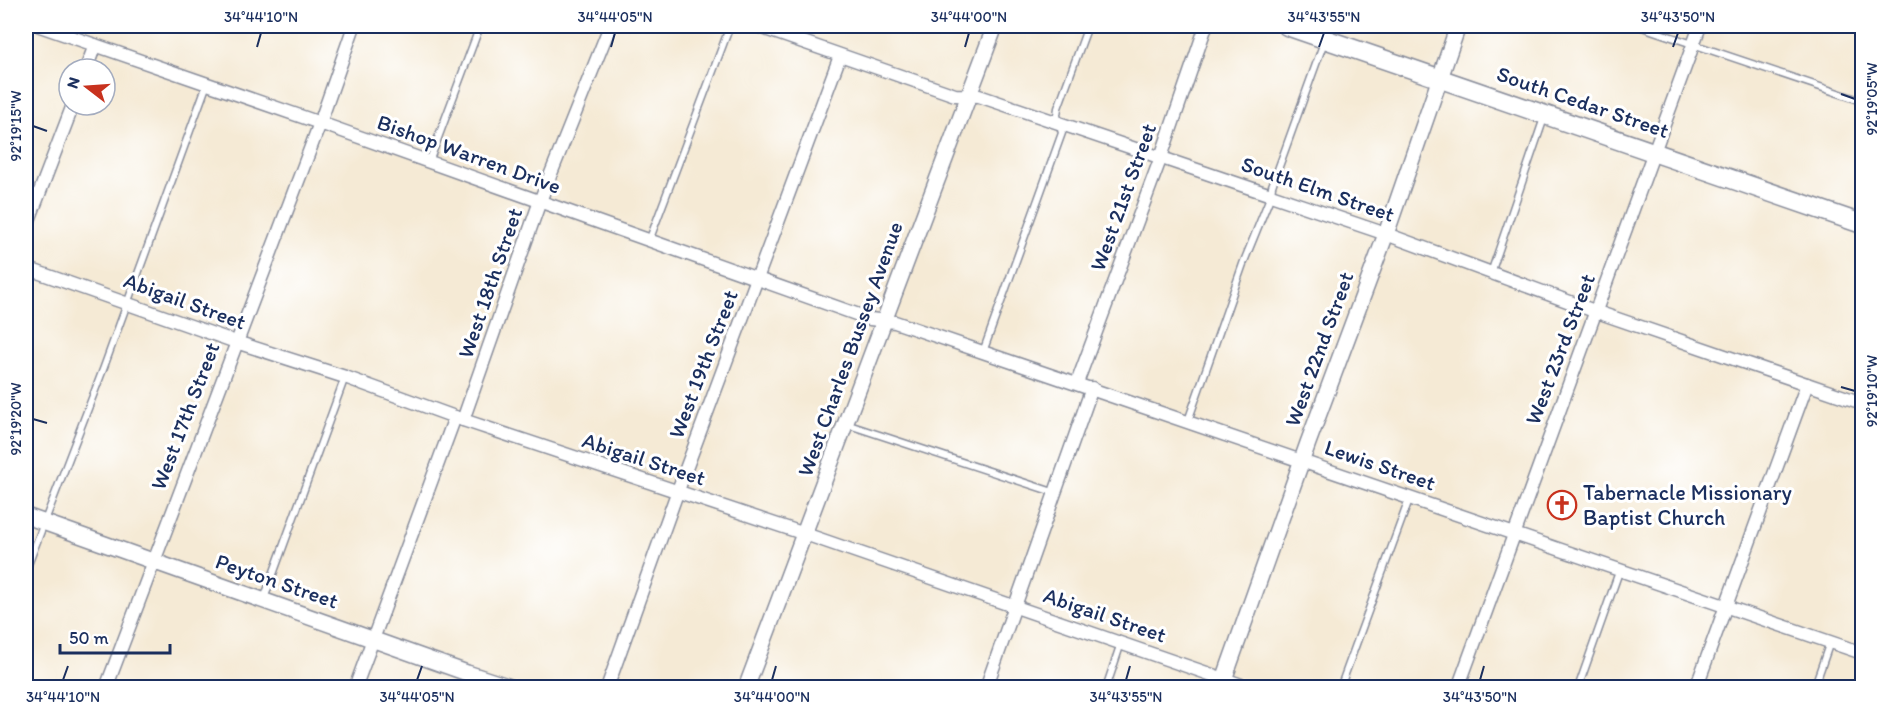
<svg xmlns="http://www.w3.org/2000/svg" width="1888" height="713" viewBox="0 0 1888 713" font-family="Itim,sans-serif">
  <rect width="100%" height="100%" fill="#fff"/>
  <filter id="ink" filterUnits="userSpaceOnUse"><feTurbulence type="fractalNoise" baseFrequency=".0167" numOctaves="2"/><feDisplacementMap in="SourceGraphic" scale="12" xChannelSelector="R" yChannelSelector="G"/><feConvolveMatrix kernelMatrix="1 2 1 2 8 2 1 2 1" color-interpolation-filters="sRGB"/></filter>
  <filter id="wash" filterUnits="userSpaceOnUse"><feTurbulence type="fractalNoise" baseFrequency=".008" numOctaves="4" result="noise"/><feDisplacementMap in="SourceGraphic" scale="24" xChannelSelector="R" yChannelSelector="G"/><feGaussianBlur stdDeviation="1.35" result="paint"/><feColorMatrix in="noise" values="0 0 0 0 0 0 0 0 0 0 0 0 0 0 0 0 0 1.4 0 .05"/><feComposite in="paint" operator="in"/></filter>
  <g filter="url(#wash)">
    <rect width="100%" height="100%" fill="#f5ead5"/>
  </g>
  <g filter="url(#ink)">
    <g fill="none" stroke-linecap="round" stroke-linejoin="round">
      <g stroke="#888c9a" stroke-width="9">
        <g id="service">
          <path d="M1639,26l223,75"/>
          <path d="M429,162l51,-136"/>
          <path d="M649,241l81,-215"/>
          <path d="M1491,273l53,-155"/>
          <path d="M983,352l79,-219 -5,-18 1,-7 30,-82"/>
          <path d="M1188,421l55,-157 28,-69 1,-9 52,-144"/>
          <path d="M846,424l207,68"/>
          <path d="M26,570l78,-203 103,-283"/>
          <path d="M264,599l81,-222"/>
          <path d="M1106,688l15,-45"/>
          <path d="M1340,688l70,-191"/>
          <path d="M1578,688l42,-119"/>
          <path d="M1814,688l16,-46"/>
        </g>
      </g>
      <g stroke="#888c9a" stroke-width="15">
        <g id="minor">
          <path d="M40,26l280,97 550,196 25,3 967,331"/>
          <path d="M757,26l198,69 24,1 407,138 211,78 265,91"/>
          <path d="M86,69l9,-24"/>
          <path d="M26,228l47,-123"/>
          <path d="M26,268l210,74 109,35 118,43 342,114 445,154"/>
          <path d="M1077,383l84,-226 45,-131"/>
          <path d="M463,420l77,-219 70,-175"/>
          <path d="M106,688l214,-565 34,-97"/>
          <path d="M355,688l100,-271"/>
          <path d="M607,688l70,-195 163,-437"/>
          <path d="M986,688l106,-300"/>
          <path d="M1458,688l242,-662"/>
          <path d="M1696,688l111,-304"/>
        </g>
      </g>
      <g stroke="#888c9a" stroke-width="18">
        <g id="tertiary">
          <path d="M26,516l441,157 46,15"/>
          <path d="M746,688l249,-662"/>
          <path d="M1221,688l87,-245 78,-209 72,-208"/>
        </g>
      </g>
      <g stroke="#888c9a" stroke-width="21">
        <path id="secondary" d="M1287,26l575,198"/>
      </g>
      <use href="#service" stroke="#fff" stroke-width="6"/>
      <use href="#minor" stroke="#fff" stroke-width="12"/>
      <use href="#tertiary" stroke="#fff" stroke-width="15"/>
      <use href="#secondary" stroke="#fff" stroke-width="18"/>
    </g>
  </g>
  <path fill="none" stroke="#1b2f5e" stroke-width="2" d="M257,47l4,-14M611,47l4,-14M965,47l4,-14M1319,47l5,-14M1673,47l5,-14M1841,94l14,5M33,126l14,5M1841,387l14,4M33,419l14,4M63,680l5,-14M417,680l5,-14M772,680l4,-14M1126,680l4,-14M1480,680l4,-14"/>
  <defs>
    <g id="church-ring" transform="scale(1.5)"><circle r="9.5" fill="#fff" stroke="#c8321e" stroke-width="1.5"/><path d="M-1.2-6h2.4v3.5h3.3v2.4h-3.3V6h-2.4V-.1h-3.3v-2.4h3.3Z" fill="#c8321e"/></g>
  </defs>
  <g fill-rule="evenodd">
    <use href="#church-ring" x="1562" y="505"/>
  </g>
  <g text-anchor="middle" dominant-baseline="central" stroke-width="6" stroke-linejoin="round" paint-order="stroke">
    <g font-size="22" fill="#1b2f5e" stroke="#fff">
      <text transform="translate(1583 102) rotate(19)">South Cedar Street</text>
      <text transform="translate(469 154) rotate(20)">Bishop Warren Drive</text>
      <text transform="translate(1318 189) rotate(19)">South Elm Street</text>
      <text transform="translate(1123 197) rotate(-70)">West 21st Street</text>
      <text transform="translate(490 283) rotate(-71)">West 18th Street</text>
      <text transform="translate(185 301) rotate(20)">Abigail Street</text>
      <text transform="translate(850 349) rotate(-70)">West Charles Bussey Avenue</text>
      <text transform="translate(1319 349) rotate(-70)">West 22nd Street</text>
      <text transform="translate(1560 349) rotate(-69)">West 23rd Street</text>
      <text transform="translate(703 364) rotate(-69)">West 19th Street</text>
      <text transform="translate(185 416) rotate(-69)">West 17th Street</text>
      <text transform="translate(644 459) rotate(18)">Abigail Street</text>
      <text transform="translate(1380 465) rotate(19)">Lewis Street</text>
      <text transform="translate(277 581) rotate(19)">Peyton Street</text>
      <text transform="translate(1105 615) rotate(19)">Abigail Street</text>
    </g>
    <g font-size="22" fill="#1b2f5e" stroke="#fff" text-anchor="start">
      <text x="1583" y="492">Tabernacle Missionary<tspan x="1583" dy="25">Baptist Church</tspan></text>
    </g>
  </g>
  <rect width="1888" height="713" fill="none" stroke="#fff" stroke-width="66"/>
  <g transform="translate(87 87) rotate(287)"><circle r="28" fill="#ffffff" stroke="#a4acbf" stroke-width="1.5"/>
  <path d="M0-4.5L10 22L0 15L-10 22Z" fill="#c8321e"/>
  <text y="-9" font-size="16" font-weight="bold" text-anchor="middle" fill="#1b2f5e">N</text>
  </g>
  <path d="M60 644v9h110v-9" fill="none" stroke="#1b2f5e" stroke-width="3"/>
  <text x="69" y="644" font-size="18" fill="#1b2f5e" stroke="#ffffff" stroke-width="4.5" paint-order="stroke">50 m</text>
  <rect x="33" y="33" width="1822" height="647" fill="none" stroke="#1b2f5e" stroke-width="2"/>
  <g font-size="15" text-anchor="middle" fill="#1b2f5e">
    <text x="261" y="22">34°44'10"N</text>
    <text x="615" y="22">34°44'05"N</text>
    <text x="969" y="22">34°44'00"N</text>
    <text x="1324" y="22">34°43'55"N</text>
    <text x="1678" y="22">34°43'50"N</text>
    <text transform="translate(1872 99) rotate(-90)" y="5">92°19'05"W</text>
    <text transform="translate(16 126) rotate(-90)" y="5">92°19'15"W</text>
    <text transform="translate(1872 391) rotate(-90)" y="5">92°19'10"W</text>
    <text transform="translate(16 419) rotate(-90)" y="5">92°19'20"W</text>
    <text x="63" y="702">34°44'10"N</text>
    <text x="417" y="702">34°44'05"N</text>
    <text x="772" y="702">34°44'00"N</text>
    <text x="1126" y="702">34°43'55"N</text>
    <text x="1480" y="702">34°43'50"N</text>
  </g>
</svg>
